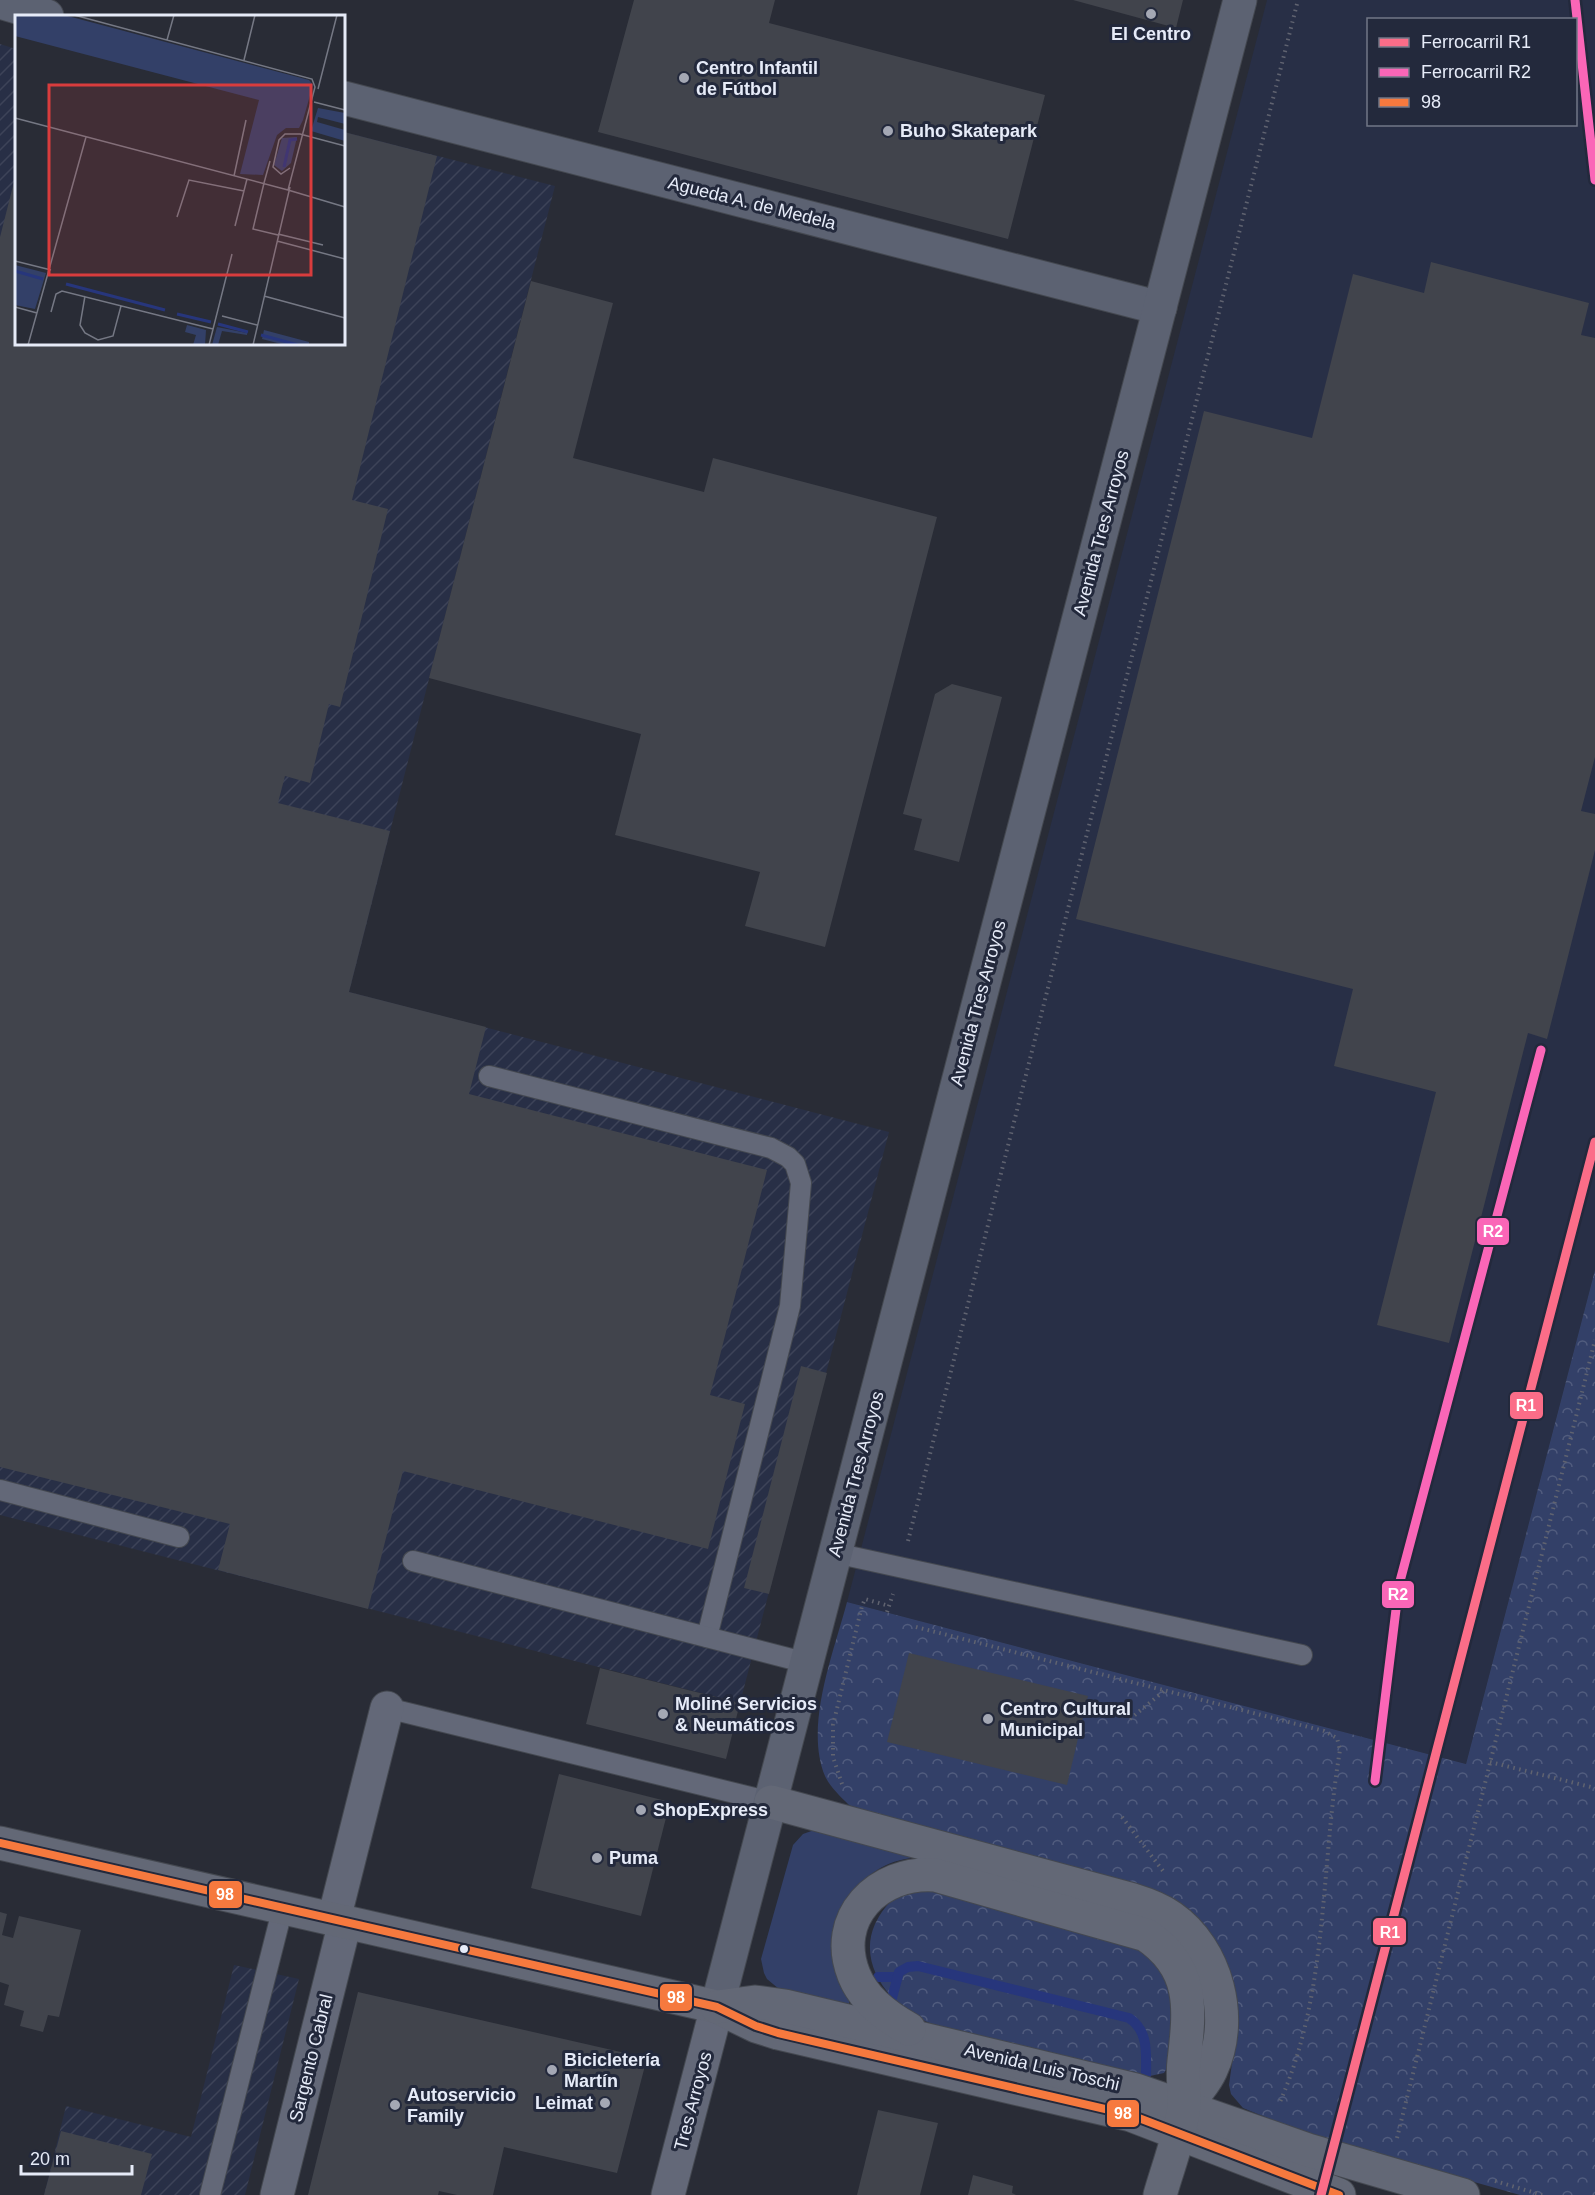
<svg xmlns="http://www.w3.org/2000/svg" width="1595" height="2195" viewBox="0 0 1595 2195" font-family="Arial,sans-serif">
  <defs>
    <pattern id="industrial-furrows" width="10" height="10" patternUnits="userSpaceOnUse" patternTransform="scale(1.5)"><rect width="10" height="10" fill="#282f46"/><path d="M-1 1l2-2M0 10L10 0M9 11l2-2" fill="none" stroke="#3d4358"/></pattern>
    <pattern id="park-crowns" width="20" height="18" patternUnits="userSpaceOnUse" patternTransform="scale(1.5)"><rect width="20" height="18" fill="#334068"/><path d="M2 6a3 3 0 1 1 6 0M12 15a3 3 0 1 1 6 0" fill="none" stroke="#515c7e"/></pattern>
  </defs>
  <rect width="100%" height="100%" fill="#292c36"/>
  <path fill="#282f46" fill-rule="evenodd" d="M1267,0h328v1270l-129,494 -619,-162zM1368,20h208v104h-208z"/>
  <g fill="url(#industrial-furrows)">
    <path d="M0,44l16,5v295h328v-212l211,54 -206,806 540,140 -149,571 -740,-188z"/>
    <path d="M234,1965l65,14 -54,216h-201l22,-89 125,31z"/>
  </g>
  <path fill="#334068" d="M817,1829l103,28c-30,2 -51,14 -69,38l-2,110 -70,-16 -12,-10 -3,-6 -3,-14 32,-114 10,-11z"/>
  <g fill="url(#park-crowns)">
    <path d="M1595,1270v925h-75l-208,-59 -69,-28 -12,-14 -2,-9 4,-29 -1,-70 -383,-181c-9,-9 -19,-18 -24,-29 -21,-50 9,-124 22,-174l619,162z"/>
    <path d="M925,1889l210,58 23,15 18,40 -9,66 -3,5 -14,3 -212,-50c-40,-12 -83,-57 -63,-102 5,-10 13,-23 24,-28 7,-3 18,-5 26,-7z"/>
  </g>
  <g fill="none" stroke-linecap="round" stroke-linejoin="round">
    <g stroke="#27367c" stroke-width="10">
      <path d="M878,1977h19"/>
      <path d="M892,1998l7,-26 9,-5 10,-1 211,52c20,13 17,36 17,57"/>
    </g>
  </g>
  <g fill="#41444c">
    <path d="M634,0h141l-6,23 276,72 -37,144 -410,-107z"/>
    <path d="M1073,0h110l-7,28z"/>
    <path d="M344,132l93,24 -85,344 36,9 -48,198 -11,-3 -19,79 -25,-7 -7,27 112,28 -41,161 137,35 -17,67 298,76 -57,225 35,9 -37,145 -305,-78 -35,138 -150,-39 12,-46 -230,-57v-1230l16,-63v170h328z"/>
    <path d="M1431,262l158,41 -8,32 14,3v419l-14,54 14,3v36l-48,189 -19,-6 -79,310 -72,-18 59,-233 -102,-26 19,-77 -277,-70 128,-508 108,27 41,-164 71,19z"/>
    <path d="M531,281l82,22 -40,155 131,34 9,-34 224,59 -112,430 -80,-21 15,-54 -145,-37 26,-101 -212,-56z"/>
    <path d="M952,684l50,13 -43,165 -45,-12 8,-31 -19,-5 32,-120z"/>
    <path d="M801,1366l26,7 -58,221 -25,-6z"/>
    <path d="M909,1653l179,43 -21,89 -180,-43z"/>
    <path d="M600,1668l140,35 -14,56 -140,-35z"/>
    <path d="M559,1774l111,28 -29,114 -110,-28z"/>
    <path d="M0,1912l7,2 -5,21 11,3 6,-22 62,14 -22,87 -11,-2 -5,17 -23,-6 4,-15 -20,-6 5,-20 -9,-3z"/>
    <path d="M358,1992l289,66 -30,115 -113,-26 -11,48h-36l-18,-4 -1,4h-130z"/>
    <path d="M878,2110l60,13 -18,72h-63z"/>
    <path d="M61,2131l91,23 -11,41h-97z"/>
    <path d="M973,2175l40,11 -1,7 4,2h-48z"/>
  </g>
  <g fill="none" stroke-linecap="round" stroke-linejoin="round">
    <g stroke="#444850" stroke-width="22">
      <g id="lane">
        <path d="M489,1076l282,72 17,9 7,7 6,19 -11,123 -83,331"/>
        <path d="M0,1490l179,47"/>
        <path d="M835,1553l467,102"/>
        <path d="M413,1561l394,102"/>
        <path d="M387,1708l384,94"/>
        <path d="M210,2195l73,-288"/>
      </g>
    </g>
    <g stroke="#444850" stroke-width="35">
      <g id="street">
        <path d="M334,1919l53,-211"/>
        <path d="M277,2195l68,-273"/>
        <path d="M668,2195l49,-188"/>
      </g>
    </g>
    <g stroke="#444850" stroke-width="35">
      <g id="secondary">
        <path d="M0,2l47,14"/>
        <path d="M344,98l816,210"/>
        <path d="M717,2007l523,-2007"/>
      </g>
    </g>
    <g stroke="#444850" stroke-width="35">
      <g id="primary">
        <path d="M771,1802l362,98c13,4 27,9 38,17 46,32 64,102 40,153 -6,13 -17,25 -27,36"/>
        <path d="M0,1843l717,164 39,19 22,7 353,82 208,80"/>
        <path d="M717,2007l38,-5 30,4 351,84 172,60 155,45"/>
        <path d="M909,2029c-22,-12 -45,-29 -55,-54 -23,-57 24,-104 81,-100l211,60c49,33 44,74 38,126 -2,15 1,31 0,46 -4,29 -16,60 -24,88"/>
      </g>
    </g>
    <g stroke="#606370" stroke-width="4" stroke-dasharray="1.5 4.5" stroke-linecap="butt">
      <path d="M908,1541l390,-1541"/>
      <path d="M887,1612l6,-18"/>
      <path d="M916,1627l408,104 13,7 3,12c-20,119 -11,243 -61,354"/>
      <path d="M1130,1719l34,-28"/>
      <path d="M1490,1762l105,26"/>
      <path d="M842,1784l-9,-27v-32l29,-119 3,-7 24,7"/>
      <path d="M1122,1817l41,54"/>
      <path d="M1397,2138l198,-798"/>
      <path d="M1495,2181l47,14"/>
    </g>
    <use href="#lane" stroke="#636878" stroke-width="20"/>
    <use href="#street" stroke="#636878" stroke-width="33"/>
    <use href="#secondary" stroke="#5c6272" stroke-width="33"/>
    <use href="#primary" stroke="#636876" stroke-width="33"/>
    <g stroke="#23293c" stroke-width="12">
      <path id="bus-1" d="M0,1843l717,164 39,19 22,7 353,82 208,80"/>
    </g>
    <use href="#bus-1" stroke="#f6793e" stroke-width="8"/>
    <g stroke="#23293c" stroke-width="14">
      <path id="rail-1" d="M1321,2195l274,-1053"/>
    </g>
    <g stroke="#23293c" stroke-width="14">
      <g id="rail-2">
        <path d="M1575,0l20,180"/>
        <path d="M1375,1781l24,-196 142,-535"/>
      </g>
    </g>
    <use href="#rail-1" stroke="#fb6d88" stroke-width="9"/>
    <use href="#rail-2" stroke="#fa66b7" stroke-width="9"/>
  </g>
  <g fill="#a4a8b4" stroke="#23293c" stroke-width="2">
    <circle cx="1151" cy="14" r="6"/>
    <circle cx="684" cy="78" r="6"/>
    <circle cx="888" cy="131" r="6"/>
    <circle cx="663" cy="1714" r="6"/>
    <circle cx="988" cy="1719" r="6"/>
    <circle cx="641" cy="1810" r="6"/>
    <circle cx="597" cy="1858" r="6"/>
    <circle cx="552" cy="2070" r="6"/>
    <circle cx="605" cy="2103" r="6"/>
    <circle cx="395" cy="2105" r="6"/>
  </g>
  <circle fill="#e6ebf8" stroke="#23293c" stroke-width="2" cx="464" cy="1949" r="5"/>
  <g text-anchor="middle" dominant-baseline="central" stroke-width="6" stroke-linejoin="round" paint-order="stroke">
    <g font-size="18" font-weight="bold" fill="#e6ebf8" stroke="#23293c" text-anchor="start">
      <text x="1151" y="34" text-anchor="middle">El Centro</text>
      <text x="696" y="68">Centro Infantil<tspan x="696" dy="21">de Fútbol</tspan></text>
      <text x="900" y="131">Buho Skatepark</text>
      <text x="675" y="1704">Moliné Servicios<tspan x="675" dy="21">&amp; Neumáticos</tspan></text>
      <text x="1000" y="1709">Centro Cultural<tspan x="1000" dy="21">Municipal</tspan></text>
      <text x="653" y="1810">ShopExpress</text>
      <text x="609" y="1858">Puma</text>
      <text x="564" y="2060">Bicicletería<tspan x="564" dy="21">Martín</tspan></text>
      <text x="407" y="2095">Autoservicio<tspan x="407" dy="21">Family</tspan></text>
      <text x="593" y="2103" text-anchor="end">Leimat</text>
    </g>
    <g font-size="18" fill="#e6ebf8" stroke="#23293c">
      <text transform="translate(752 203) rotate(14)">Agueda A. de Medela</text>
      <text transform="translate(1101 533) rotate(-75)">Avenida Tres Arroyos</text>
      <text transform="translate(978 1003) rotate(-75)">Avenida Tres Arroyos</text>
      <text transform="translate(856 1474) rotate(-75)">Avenida Tres Arroyos</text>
      <text transform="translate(311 2058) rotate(-76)">Sargento Cabral</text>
      <text transform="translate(1042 2067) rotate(13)">Avenida Luis Toschi</text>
      <text transform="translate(693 2101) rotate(-75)">Tres Arroyos</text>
    </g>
  </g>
  <g transform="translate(15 15)">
    <rect width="330" height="330" fill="#292c36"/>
    <path d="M249,315l45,12v3h-24l-23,-6z" fill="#334068"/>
    <path d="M0,0h49l245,65 4,5 -10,35 -4,8h-13l-9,7 -14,40 -23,-1 19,-74 -244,-64zM303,93l27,5v11l-27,-7 -1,5 28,8v11l-34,-10zM282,122l-6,26 -9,8 -8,-6 8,-27zM0,250l31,8 -11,36 -20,-4z" fill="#334068"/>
    <path d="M172,310l19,5 -1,15h-12l3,-10 -11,-3zM202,312l30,6v2l-25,-4 -4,14h-6z" fill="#334068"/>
    <path fill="none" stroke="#27367c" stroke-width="3" d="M269,152l6,-27 7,-1M0,256l28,8M51,269l99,26M162,299l34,8M203,309l30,8M246,320l37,10"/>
    <path fill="none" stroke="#757884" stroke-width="1.5" d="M59,0l238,64 3,8 -27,103M152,25l7,-25M229,45l11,-45M303,74l19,-74M299,87l31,8M0,103l273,72M275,153l-9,6 -8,-7 6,-27 6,-6h15l45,12M219,161l12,-56M249,168l-11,46 25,6M249,168l6,-22M273,175l57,17M162,202l12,-37 55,11M220,211l12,-47M263,219l45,11M262,226l68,18M0,246l36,9M70,281l-5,29 5,8 13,7 15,-4 8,-30M249,281l81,22M0,292l22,6M36,297l5,-18 6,-3 151,38M207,301l35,9M13,330l58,-208M194,330l23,-91M238,330l37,-158"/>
    <path fill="#d83c3d" fill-opacity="0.15" stroke="#d83c3d" stroke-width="3" d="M34,70h262v190h-262z"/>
    <rect width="330" height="330" fill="none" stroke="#e6ebf8" stroke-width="3"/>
  </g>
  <g stroke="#23293c" stroke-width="2">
    <rect x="1476" y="1217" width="34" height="29" rx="6" fill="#fa66b7"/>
    <rect x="1509" y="1391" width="35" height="29" rx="6" fill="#fb6d88"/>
    <rect x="1381" y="1580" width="34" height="29" rx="6" fill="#fa66b7"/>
    <rect x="208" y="1880" width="35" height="29" rx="6" fill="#f6793e"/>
    <rect x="1372" y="1917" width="35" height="29" rx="6" fill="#fb6d88"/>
    <rect x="659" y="1983" width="34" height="29" rx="6" fill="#f6793e"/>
    <rect x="1106" y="2099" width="34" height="29" rx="6" fill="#f6793e"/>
  </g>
  <g font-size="16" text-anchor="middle" font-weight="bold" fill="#fff">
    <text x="1493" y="1237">R2</text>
    <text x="1526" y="1411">R1</text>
    <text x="1398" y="1600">R2</text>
    <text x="225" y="1900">98</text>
    <text x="1390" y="1938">R1</text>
    <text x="676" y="2003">98</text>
    <text x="1123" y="2119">98</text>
  </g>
  <rect x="1367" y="18" width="210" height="108" fill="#23293c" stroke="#717787" stroke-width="1.5"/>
  <rect x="1379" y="38" width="30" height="9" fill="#fb6d88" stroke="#717787" stroke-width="1.5"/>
  <text x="1421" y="48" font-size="18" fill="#e6ebf8">Ferrocarril R1</text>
  <rect x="1379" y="68" width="30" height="9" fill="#fa66b7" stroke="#717787" stroke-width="1.5"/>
  <text x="1421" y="78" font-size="18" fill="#e6ebf8">Ferrocarril R2</text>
  <rect x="1379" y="98" width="30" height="9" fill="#f6793e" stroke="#717787" stroke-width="1.5"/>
  <text x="1421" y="108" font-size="18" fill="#e6ebf8">98</text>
  <path d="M21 2165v9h111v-9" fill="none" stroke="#e6ebf8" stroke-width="3"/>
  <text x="30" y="2165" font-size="18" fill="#e6ebf8" stroke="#23293c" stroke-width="4.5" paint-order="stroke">20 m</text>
</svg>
